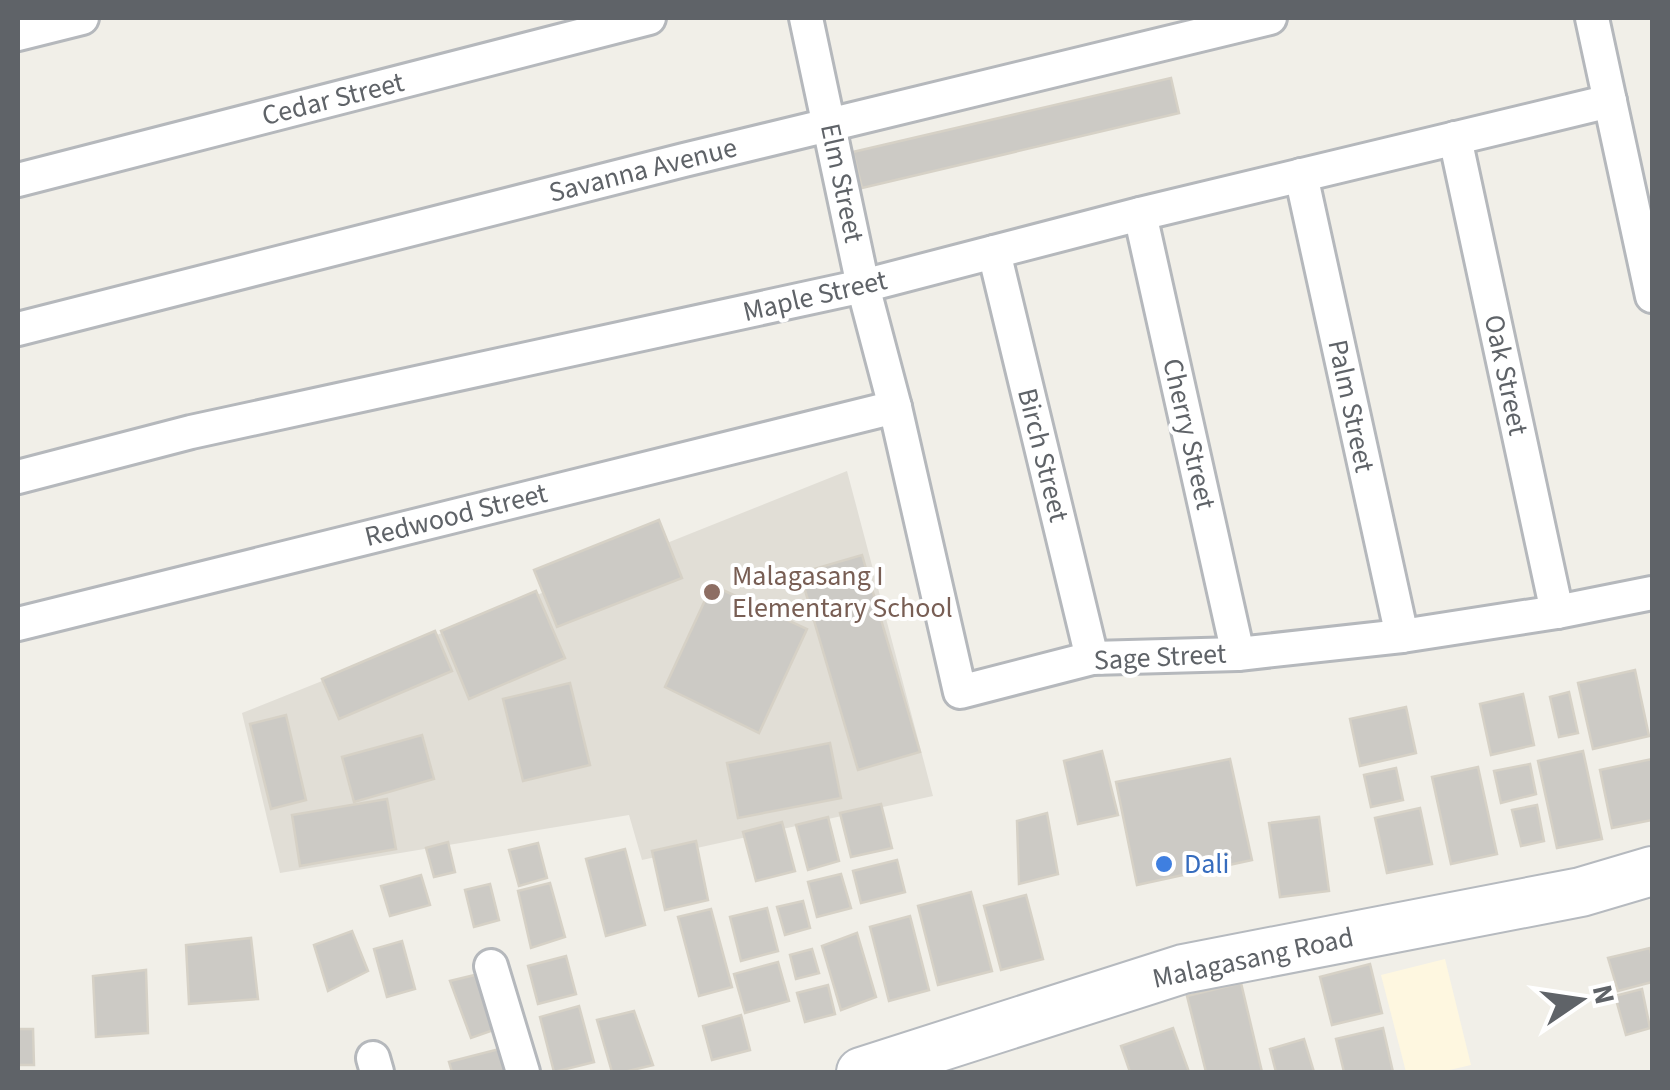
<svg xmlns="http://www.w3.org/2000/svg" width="1670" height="1090" viewBox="0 0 1670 1090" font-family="'Source Sans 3',sans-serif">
  <rect width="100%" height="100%" fill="#f1efe8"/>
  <path fill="#fef7e0" d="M1445,959l26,106 -30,7h-35l-25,-97z"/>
  <path fill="#e1ded6" d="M847,471l86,325 -291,64 -13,-45 -349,58 -38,-160z"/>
  <g fill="#cccac5" stroke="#d6d1c6" stroke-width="2.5">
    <path d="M1171,78l8,35 -317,75 -9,-36z"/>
    <path d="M659,520l23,58 -125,49 -23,-57z"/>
    <path d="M862,555l58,197 -62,18 -58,-197z"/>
    <path d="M712,585l95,44 -48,104 -94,-46z"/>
    <path d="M536,591l29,67 -96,41 -28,-68z"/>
    <path d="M435,631l17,40 -113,48 -17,-40z"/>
    <path d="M1635,670l14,66 -56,13 -15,-66z"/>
    <path d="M570,683l20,82 -67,16 -20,-82z"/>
    <path d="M1569,692l9,41 -19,4 -9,-40z"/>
    <path d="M1523,694l11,51 -43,10 -11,-51z"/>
    <path d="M1406,707l10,46 -56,13 -10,-47z"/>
    <path d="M286,715l20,85 -35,9 -21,-85z"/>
    <path d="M422,735l12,44 -80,23 -12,-45z"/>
    <path d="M830,743l11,55 -103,20 -11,-55z"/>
    <path d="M1102,751l16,64 -40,9 -14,-63z"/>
    <path d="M1583,751l19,88 -45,9 -19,-87z"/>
    <path d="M1230,759l22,101 -115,25 -21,-103z"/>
    <path d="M1652,759v61l-40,8 -12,-58z"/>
    <path d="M1530,764l6,30 -35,9 -7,-32z"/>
    <path d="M1478,767l19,87 -46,10 -19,-87z"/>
    <path d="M1396,768l7,32 -32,7 -7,-32z"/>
    <path d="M387,799l9,50 -96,17 -8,-51z"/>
    <path d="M881,804l11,44 -41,9 -11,-44z"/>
    <path d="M1537,805l7,36 -23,5 -9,-36z"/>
    <path d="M1420,808l12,56 -45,9 -12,-55z"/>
    <path d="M1047,813l11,61 -39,10 -2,-63z"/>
    <path d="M828,817l11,44 -31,9 -12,-45z"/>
    <path d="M1319,817l10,74 -49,6 -11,-74z"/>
    <path d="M782,822l13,49 -39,10 -13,-49z"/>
    <path d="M696,841l12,59 -43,10 -13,-59z"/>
    <path d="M448,842l7,30 -21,5 -8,-29z"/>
    <path d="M538,843l9,35 -28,8 -10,-36z"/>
    <path d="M625,849l20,76 -39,11 -20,-77z"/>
    <path d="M897,860l8,32 -44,11 -8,-32z"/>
    <path d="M841,874l10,34 -34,9 -9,-35z"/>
    <path d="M421,875l9,30 -40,11 -9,-30z"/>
    <path d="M550,883l15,54 -34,11 -13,-57z"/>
    <path d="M490,884l9,36 -25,7 -9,-37z"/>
    <path d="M971,892l21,79 -54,14 -20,-79z"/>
    <path d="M1026,895l17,64 -42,11 -17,-64z"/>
    <path d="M803,901l7,27 -25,7 -8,-28z"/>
    <path d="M767,908l11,43 -37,10 -11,-44z"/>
    <path d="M711,909l21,78 -33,9 -21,-79z"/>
    <path d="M910,916l19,74 -40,11 -19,-74z"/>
    <path d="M352,931l16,40 -40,20 -14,-46z"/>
    <path d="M857,933l19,64 -35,13 -19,-64z"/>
    <path d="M251,938l7,61 -69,5 -3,-59z"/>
    <path d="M402,941l13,48 -28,8 -13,-48z"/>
    <path d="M1650,948l2,10v24l-34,9 -10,-33z"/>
    <path d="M812,949l7,24 -23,6 -6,-24z"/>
    <path d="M566,956l10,38 -38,10 -10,-38z"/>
    <path d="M778,962l11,39 -44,12 -11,-39z"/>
    <path d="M1370,964l12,49 -50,12 -12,-48z"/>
    <path d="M146,970l2,63 -52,4 -3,-61z"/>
    <path d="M487,972l18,54 -34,12 -21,-57z"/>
    <path d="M1241,983l21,89h-56l-19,-76z"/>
    <path d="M828,985l7,29 -30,8 -8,-29z"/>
    <path d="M1642,989l8,39 -24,7 -11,-39z"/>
    <path d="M579,1006l15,56 -40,10 -14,-55z"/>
    <path d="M634,1011l19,54 -29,7h-12l-15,-52z"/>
    <path d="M741,1015l9,35 -38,10 -9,-34z"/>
    <path d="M1173,1028l16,44h-59l-9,-26z"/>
    <path d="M1383,1028l10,44h-49l-8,-33z"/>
    <path d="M18,1029h15l1,36h-16z"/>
    <path d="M1304,1039l10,33h-38l-6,-23z"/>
    <path d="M511,1046l6,26h-65l-3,-10z"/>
  </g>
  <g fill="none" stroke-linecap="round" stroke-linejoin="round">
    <g stroke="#b5b8bc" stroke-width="38">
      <g id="minor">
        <path d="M806,18l57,268 32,121 65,285 132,-34 146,-4 164,-18 155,-24 95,-19"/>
        <path d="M1592,18l60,278"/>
        <path d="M18,34l64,-16"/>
        <path d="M1455,138l102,474"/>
        <path d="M1301,175l101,461"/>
        <path d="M18,180l631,-162"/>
        <path d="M1140,214l98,440"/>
        <path d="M994,252l98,406"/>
        <path d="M18,329l666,-169 586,-142"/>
        <path d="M18,477l173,-45 672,-146 277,-72 470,-113"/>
        <path d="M18,624l877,-217"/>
        <path d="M491,966l32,106"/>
        <path d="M373,1058l4,14"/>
      </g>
    </g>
    <g stroke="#b6babf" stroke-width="52">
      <path id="secondary" d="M861,1072l322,-103 398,-77 71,-21"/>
    </g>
    <use href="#minor" stroke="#fff" stroke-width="32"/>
    <use href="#secondary" stroke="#fff" stroke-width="48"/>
  </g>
  <circle fill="#8d6e63" stroke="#fff" stroke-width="4" cx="712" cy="592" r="10"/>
  <circle fill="#3f7fe0" stroke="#fff" stroke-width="4" cx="1164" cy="864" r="10"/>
  <g text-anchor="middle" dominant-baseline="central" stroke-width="8" stroke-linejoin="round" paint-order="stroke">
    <g font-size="28" fill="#5f6368" stroke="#fff">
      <text transform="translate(333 99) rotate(-14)">Cedar Street</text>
      <text transform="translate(643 170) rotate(-14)">Savanna Avenue</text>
      <text transform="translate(842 183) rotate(78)">Elm Street</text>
      <text transform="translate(815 296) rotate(-13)">Maple Street</text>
      <text transform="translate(1506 375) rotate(78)">Oak Street</text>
      <text transform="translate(1351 406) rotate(78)">Palm Street</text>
      <text transform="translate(1189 434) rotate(77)">Cherry Street</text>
      <text transform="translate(1043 455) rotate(76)">Birch Street</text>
      <text transform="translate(456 515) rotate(-14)">Redwood Street</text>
      <text transform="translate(1160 657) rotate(-3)">Sage Street</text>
      <text transform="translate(1253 958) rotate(-12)">Malagasang Road</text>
    </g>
    <g font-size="28" fill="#785e54" stroke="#fff" text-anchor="start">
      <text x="732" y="576">Malagasang I<tspan x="732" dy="32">Elementary School</tspan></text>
    </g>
    <g font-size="28" fill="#366cbe" stroke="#fff" text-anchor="start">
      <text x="1184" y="864">Dali</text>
    </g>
  </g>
  <rect width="1670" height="1090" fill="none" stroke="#5f6368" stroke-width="40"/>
  <g transform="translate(1580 1000) rotate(77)" stroke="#ffffff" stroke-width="8" paint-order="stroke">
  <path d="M0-8L18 38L0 25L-18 38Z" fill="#5f6368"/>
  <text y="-15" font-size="28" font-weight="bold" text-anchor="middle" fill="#5f6368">N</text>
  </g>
</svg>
